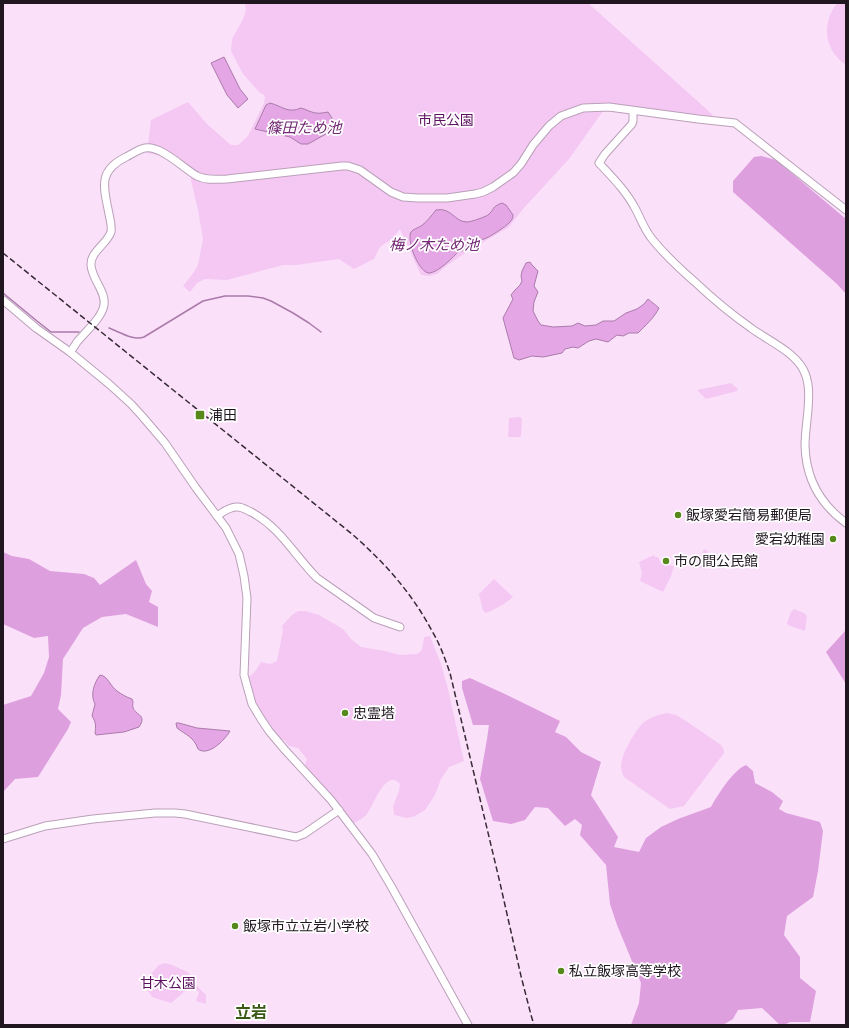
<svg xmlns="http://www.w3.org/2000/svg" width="849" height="1028" viewBox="0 0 849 1028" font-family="Helvetica,'Noto Sans JP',sans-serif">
  <rect width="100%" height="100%" fill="#fbe0fa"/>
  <g fill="#f4c8f3">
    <path d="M245,3h343l125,112 -3,2 -102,-13 -39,55 -46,50 -14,18 -41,24 -22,15 -9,8 -8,2 -8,-1 -21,-46 -7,9 -13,9 -6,12 -20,10 -15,-10 -43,6h-13l-56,15 -22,-1 -8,4 -7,9 -7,-6 11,-14 4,-7 5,-26 -5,-29 -8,-34 -16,-12 -13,-8 -14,-3 4,-33 37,-18 19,22 24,21h7l10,-9 16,-33 1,-5 -1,-3 -4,-2 -17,-19 -12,-23 1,-12 11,-20 3,-9z"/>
    <path d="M837,3h9v62c-22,-15 -25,-41 -9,-62z"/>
    <path d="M731,383l7,6 -1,2 -31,8 -9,-9z"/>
    <path d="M520,417l2,2 -1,17 -1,1h-12l1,-19z"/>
    <path d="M704,549l4,2 -1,4 4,2 -6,13 -8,-4z"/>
    <path d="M654,555l1,2h3l3,7 13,2 -3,10 -8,16 -23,-11 2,-8 -3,-11z"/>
    <path d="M494,579l19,18c-8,7 -17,12 -27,16l-3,-2 -4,-17z"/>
    <path d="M794,609l10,4 3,3 -2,15 -17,-6 -1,-2 4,-11z"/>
    <path d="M298,611h7l14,4 24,14 9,11 9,7 24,4 15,4 17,-1 5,-4 2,-13 6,-1 11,28 7,25 16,72 -15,6 -8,12 -6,16 -10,15 -10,6 -8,2 -13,-3 -1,-9 6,-15 1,-7c-14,-17 -27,23 -33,30 -3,4 -9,7 -13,9l-22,-26 -28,-30 3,-8 -9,-11 -9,-2 -5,-6h-3l-24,-33 -8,-19 -3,-11c8,-1 11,-9 15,-15l9,2 7,-3 6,-31 -1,-4 10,-11z"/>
    <path d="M667,713l9,2 10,6 35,24 3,5v3l-40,53 -14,3 -46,-32c-2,-4 -3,-8 -3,-12 1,-12 14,-34 22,-42 7,-6 15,-8 24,-10z"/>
    <path d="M165,963l7,2 16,7 5,10 13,13v9l-10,-3 3,-9 -8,-6 -20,17 -19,-6 -9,-14 16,-18z"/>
  </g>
  <g fill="#de9fde">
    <path d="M761,156l15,4 70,59v75l-9,-10 -104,-92v-11l21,-24z"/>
    <path d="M3,552l9,4 17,3 21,12 34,3 10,4 6,7 36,-25 10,24 6,7 -3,11 9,5v20l-32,-13 -24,3 -19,11 -20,31 -2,36 -3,14 13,13 -3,7 -30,48 -23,2 -12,13v-87l28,-9 13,-23 5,-16 -1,-21 -14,2 -31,-14z"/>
    <path d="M846,630v54l-20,-32z"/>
    <path d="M470,678l37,17 53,26 -5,11 11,5 15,15 20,10 -10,33 27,42 -4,10 25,5 7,-14 15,-11 17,-8 33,-12c6,-11 22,-37 35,-42l7,6 2,12 17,9 11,9 -4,8 7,4 34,9 3,9 -5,40 -5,26 -26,19 -3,19 16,22v21l16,13 -6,31h-20l-6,3h-4l-18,-17 -24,2 -5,9 -10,6h-92l8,-22 2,-20 -24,-58 -7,-21 -4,-39 -26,-30 2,-10 -7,-6 -10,7 -17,-18 -13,-1 -10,13 -14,4 -18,-3 -13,-42 7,-40 2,-14h-16l-11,-37v-7z"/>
  </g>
  <g fill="#e5a6e5" stroke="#aa7baa">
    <path d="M224,57l16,32 8,10 -10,9 -11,-13 -16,-32z"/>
    <path d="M270,103c12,3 18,11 31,5 12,4 13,7 27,4l4,6 -1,6 -5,10 -18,10h-7l-11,-7 -35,-8 11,-24z"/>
    <path d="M502,203l4,2 7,10c0,3 -1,5 -4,8 -4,4 -19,14 -25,16 -3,1 -6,1 -9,2 -7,3 -6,10 -16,10 -7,7 -19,20 -29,22 -10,2 -24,-32 -19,-41 2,-3 7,-4 10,-6 6,-4 10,-10 15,-16 16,-3 18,12 31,12 4,0 18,-5 21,-7 7,-6 3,-8 14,-12z"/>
    <path d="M530,262l2,3 6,6 -4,15 4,6 -4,10 -1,9 5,10 3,4 12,2 19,-1 6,-3 7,3 11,-1 7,-4h11l12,-8 11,-4 7,-5 4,-5 11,9c-5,10 -13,17 -21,25h-9l-6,3 -6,-1 -9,7 -12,-3 -7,2 -11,7 -5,-1 -8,2 -3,4 -19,4 -11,-1 -13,4 -5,-2 -11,-40 10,-19 -2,-4 4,-5 5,-5 2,-4 -1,-5 1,-5 4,-8z"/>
    <path d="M100,675c8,1 10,11 17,16 4,3 9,6 15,8 2,3 0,6 1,9 4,8 14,7 6,19l-15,5 -28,3 -1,-2c1,-7 1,-11 -3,-17l3,-12c-5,-9 -1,-21 5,-29z"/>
    <path d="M176,723h3l18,5 33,3c-5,9 -22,26 -32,18 -4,-12 -12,-14 -21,-21z"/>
  </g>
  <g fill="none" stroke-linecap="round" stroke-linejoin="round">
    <g stroke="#aa7baa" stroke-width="1.5">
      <path d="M3,293l34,28 14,11h28"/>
      <path d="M109,328c11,4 24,13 35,9l59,-36 22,-5h23l15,2 8,3 22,12 16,10 12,9"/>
    </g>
    <g stroke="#baa0b9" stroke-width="9">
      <g id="tertiary">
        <path d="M633,111v10l-1,3 -27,30 -6,9c13,14 27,28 36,45 6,11 9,21 17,31 13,16 28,30 43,43 18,17 36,32 56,46 16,12 42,23 52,41 7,13 6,27 5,41 -1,12 -3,24 -3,36 1,33 15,58 41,77"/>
        <path d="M3,300l33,28 34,24 39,32 22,20 11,12 23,27 31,45 30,40 13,26 5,22 3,22 -3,77 8,29 9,15 8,12 16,19 46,50 41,54 19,32 77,139"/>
        <path d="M70,352c3,-3 5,-7 7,-10 8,-10 25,-24 27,-37 2,-14 -12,-25 -13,-40 -1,-13 16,-21 20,-33 1,-6 -1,-13 -2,-18 -5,-26 -12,-43 17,-57 6,-3 13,-8 19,-9 16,-3 39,21 52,28 10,5 20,3 30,3l115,-13h6l12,4 31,22 12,5 15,1h29l28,-4 8,-2 10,-5 20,-14 8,-9 12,-19 16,-19 12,-10 22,-8 26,-1 89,12 37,4 111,87"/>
        <path d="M217,516c6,-4 12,-9 19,-9 6,-1 10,3 15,5 29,15 44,44 66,66l57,40 26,9"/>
        <path d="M3,839l42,-13 48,-7 62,-6h20l10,1 111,23 8,-3 35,-24"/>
      </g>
    </g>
    <use href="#tertiary" stroke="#fff" stroke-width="7"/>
    <path stroke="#362b35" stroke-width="1.5" stroke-dasharray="6 3" stroke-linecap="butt" d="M3,253l349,281c32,28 60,59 80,97 8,13 13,28 18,42l50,210 21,93 10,39 3,10"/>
  </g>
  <g fill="#57881c" stroke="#fff" stroke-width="1.5">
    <rect x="195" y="410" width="10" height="10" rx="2"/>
    <circle cx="678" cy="515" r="4"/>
    <circle cx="833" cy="539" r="4"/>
    <circle cx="666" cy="561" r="4"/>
    <circle cx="345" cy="713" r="4"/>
    <circle cx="235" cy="926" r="4"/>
    <circle cx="561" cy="971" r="4"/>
  </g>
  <g text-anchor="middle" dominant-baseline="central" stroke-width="3.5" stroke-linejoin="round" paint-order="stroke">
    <g font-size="14" fill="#5c105f" stroke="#fff">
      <text x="446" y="120">市民公園</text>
      <text x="168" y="983">甘木公園</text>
    </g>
    <g font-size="14" fill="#1f161f" stroke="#fff" text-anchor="start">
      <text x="209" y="415">浦田</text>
      <text x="686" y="515">飯塚愛宕簡易郵便局</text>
      <text x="825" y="539" text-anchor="end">愛宕幼稚園</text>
      <text x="674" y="561">市の間公民館</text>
      <text x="353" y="713">忠霊塔</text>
      <text x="243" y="926">飯塚市立立岩小学校</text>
      <text x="569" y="971">私立飯塚高等学校</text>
    </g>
    <g font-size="15" font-style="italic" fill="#722874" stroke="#fff">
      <text x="304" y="127">篠田ため池</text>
      <text x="434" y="244">梅ノ木ため池</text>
    </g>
    <g font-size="16" font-weight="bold" fill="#3a5917" stroke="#fff">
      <text x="251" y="1012">立岩</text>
    </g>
  </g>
  <rect width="849" height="1028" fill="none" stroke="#1f161f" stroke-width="8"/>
</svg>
